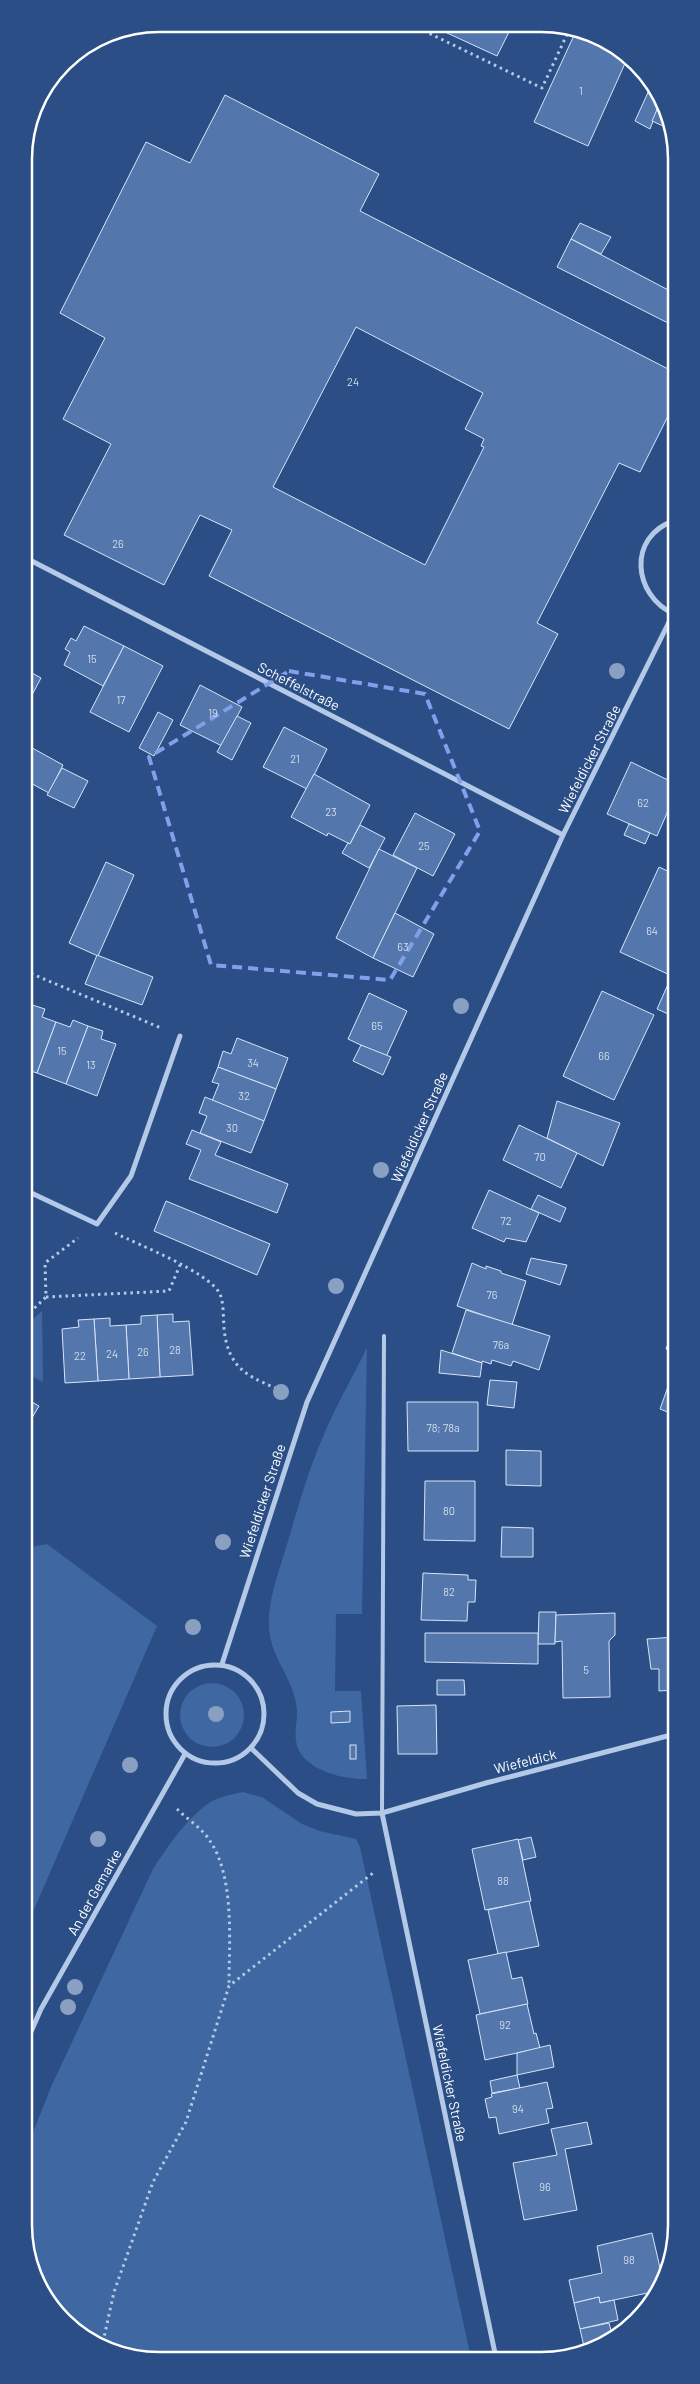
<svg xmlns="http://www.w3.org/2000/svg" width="700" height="2384" viewBox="0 0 700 2384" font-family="Barlow,sans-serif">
  <rect width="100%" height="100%" fill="#2a4e85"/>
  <g fill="#3f67a1">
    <path d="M42,1311l1,71 -18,-9v-47z"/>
    <path d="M367,1348l-5,266h-26l-1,77h26l6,88c-24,1 -68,-10 -71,-38 -2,-13 3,-25 0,-38 -4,-24 -22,-43 -26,-67 -5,-27 7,-59 15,-85 12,-40 23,-81 40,-119 12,-28 28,-56 42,-84z"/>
    <path d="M47,1544l110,82 -131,302v-380z"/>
    <circle cx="212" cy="1715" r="32"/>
    <path d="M243,1792l19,5 40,27 18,7 36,8 4,8 111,511h-338l-70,-38 -37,-69v-101l25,-63 102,-218c15,-23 31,-47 53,-64 10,-8 24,-10 37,-13z"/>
  </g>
  <g fill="#5377ac" stroke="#d8e4f6" fill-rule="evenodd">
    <path d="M432,26h80l-15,30z"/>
    <path d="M576,31l51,28 -39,87 -54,-24z"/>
    <path d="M650,88l9,17 -9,24 -15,-8z"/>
    <path d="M225,95l154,79 -19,37 314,161v32l-34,68 -21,-9 -82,160 21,11 -49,95 -300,-153 23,-46 -32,-15 -36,70 -100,-50 47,-91 -48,-25 42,-81 -45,-25 86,-171 44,21zM356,327l127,66 -18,36 19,10 -3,7 3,1 -59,118 -152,-78z"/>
    <path d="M659,105l13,25 -20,-9z"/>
    <path d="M580,223l31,14 -10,17 -30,-15z"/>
    <path d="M571,239l103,54v33l-117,-59z"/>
    <path d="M84,626l40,20 -21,40 -39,-21 6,-13 -5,-3 6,-11 5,3z"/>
    <path d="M124,646l39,20 -34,66 -39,-20z"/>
    <path d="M25,669l16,9 -16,30z"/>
    <path d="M200,685l42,22 -20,39 -42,-21z"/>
    <path d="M158,712l15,8 -19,36 -15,-8z"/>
    <path d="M237,716l14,7 -19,37 -15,-8z"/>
    <path d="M284,727l43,22 -20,40 -44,-22z"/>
    <path d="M25,744l38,21 -14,28 -24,-13z"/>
    <path d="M631,762l43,21v14l-17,39 -50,-22z"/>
    <path d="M62,768l26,13 -14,27 -27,-13z"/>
    <path d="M314,774l56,31 -20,39 -22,-11 -1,3 -36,-19z"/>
    <path d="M415,813l40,21 -22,42 -40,-21z"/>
    <path d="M629,824l21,9 -5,11 -21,-9z"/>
    <path d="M360,825l25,13 -16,30 -27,-15 6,-10 2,1z"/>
    <path d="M379,849l38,19 -44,90 -37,-20z"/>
    <path d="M106,862l28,13 -36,81 -29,-13z"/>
    <path d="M659,867l15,7 1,97 -3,5 -52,-24z"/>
    <path d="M395,913l39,21 -21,43 -40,-19z"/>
    <path d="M97,955l56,22 -11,28 -57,-21z"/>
    <path d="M669,982l6,2v33l-18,-8z"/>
    <path d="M602,991l52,24 -40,85 -51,-24z"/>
    <path d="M369,993l38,18 -21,46 -38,-18z"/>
    <path d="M29,1004l16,5 -3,8 14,5 -19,51 -12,-4v-54z"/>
    <path d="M73,1020l15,6 -22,58 -29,-11 19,-51 14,5z"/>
    <path d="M88,1026l15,5 -2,8 15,5 -19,52 -31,-12z"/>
    <path d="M237,1038l51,20 -12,31 -58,-22 5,-16 8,3z"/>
    <path d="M361,1045l30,12 -8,18 -30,-14z"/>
    <path d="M218,1067l58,22 -12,32 -52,-20 7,-17 -7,-2z"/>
    <path d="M205,1097l59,24 -13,32 -51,-20 7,-17 -8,-3z"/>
    <path d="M557,1101l63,22 -17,43 -56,-28z"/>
    <path d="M519,1125l58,28 -16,35 -58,-28z"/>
    <path d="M192,1130l29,12 -6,13 73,29 -11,29 -88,-34 12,-29 -15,-6z"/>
    <path d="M489,1190l50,23 -13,29 -20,-4 -2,4 -32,-14z"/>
    <path d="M538,1195l28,13 -6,14 -29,-13z"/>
    <path d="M166,1201l104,43 -13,31 -103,-44z"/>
    <path d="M29,1214l3,47h-7v-46z"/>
    <path d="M531,1258l36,7 -7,20 -34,-11z"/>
    <path d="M472,1263l14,6v-3l15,5v2l25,8 -14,44 -55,-19z"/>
    <path d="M466,1310l84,26 -11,34 -26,-9 -2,5 -19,-6 -1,4 -9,-3v2l-30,-10z"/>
    <path d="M173,1314v8l16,-1 4,54 -33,2 -3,-62z"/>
    <path d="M157,1315l3,62 -31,2 -3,-54 15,-1v-8z"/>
    <path d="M110,1318v8l16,-1 3,54 -31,2 -4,-62z"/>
    <path d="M94,1319l4,62 -33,2 -3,-54 17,-2 -1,-7z"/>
    <path d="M675,1324v29l-9,-4z"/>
    <path d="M441,1350l41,13 -2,14 -41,-4z"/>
    <path d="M675,1367v48l-15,-6z"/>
    <path d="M490,1380l27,2 -3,26 -27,-3z"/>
    <path d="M25,1398l14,8 -14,24z"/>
    <path d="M407,1402h71v49h-70z"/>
    <path d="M506,1450l35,1v35l-35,-1z"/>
    <path d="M425,1481h50v60l-51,-1z"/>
    <path d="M502,1527l31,1v29h-32z"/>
    <path d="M423,1573l45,2v5h8l-1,22h-7l-1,19 -46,-1z"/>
    <path d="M539,1612h17l-1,32h-17z"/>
    <path d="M615,1613v22l-6,6 1,56 -47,1 -1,-57 -7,1 1,-27z"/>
    <path d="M425,1633h113v31l-113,-2z"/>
    <path d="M675,1637v53l-16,1v-22h-8l-4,-30z"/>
    <path d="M437,1680h27l1,15h-28z"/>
    <path d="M436,1705l1,49h-39l-1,-48z"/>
    <path d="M350,1711v11l-19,1v-11z"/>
    <rect x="350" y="1745" width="6" height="14"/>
    <path d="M531,1837l5,20 -13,3 -5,-20z"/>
    <path d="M518,1839l13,62 -46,9 -13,-61z"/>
    <path d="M529,1901l10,45 -41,8 -10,-44z"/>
    <path d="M506,1952l6,27 10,-2 6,27 -48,10 -12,-54z"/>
    <path d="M527,2004l7,30 2,-1 4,15 -55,12 -9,-45z"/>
    <path d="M550,2045l4,22 -37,8v-22z"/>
    <path d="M517,2075l3,13 -28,5 -2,-12z"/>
    <path d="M547,2082l6,26 -7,1 3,14 -50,11 -3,-17 -7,1 -4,-19 7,-2 -1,-3z"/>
    <path d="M587,2122l5,22 -27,5 12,61 -53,10 -11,-57 44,-8 -6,-26z"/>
    <path d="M652,2233l11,48 -6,10 -57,12 -1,-6 -25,6 -5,-23 33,-7 -5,-27z"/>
    <path d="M599,2297l1,6 14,-3 4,20 -38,9 -6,-26z"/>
    <path d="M609,2323l4,15 -28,13 -5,-22z"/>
  </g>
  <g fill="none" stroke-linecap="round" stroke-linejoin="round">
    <g stroke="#b4c9e7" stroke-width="3" stroke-dasharray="2.5 4" stroke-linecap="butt">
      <path d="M412,25l130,63 28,-60"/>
      <path d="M25,971l136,57"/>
      <path d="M115,1233c24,12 94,39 105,61 4,10 3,23 4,34 4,44 28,50 64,65"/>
      <path d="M46,1297l123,-6 11,-26"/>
      <path d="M25,1317l21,-20 -1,-34 33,-25"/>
      <path d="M177,1809c10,10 26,20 33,32 25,37 19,101 19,144"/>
      <path d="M103,2342l11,-50 39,-110 33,-60 43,-136 144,-113"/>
    </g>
    <path stroke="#b4c9e7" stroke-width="4" d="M382,1813l2,-477"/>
    <g stroke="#b4c9e7" stroke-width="5">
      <path d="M674,521c-47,15 -41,75 0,93"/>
      <path d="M24,557l539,278"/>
      <path d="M25,1190l72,34 34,-48 49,-140"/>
      <path d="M222,1664l85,-262 256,-567 110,-221"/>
      <circle cx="215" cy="1714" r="49"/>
      <path d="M251,1748l47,45 19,11 39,10 26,-1 104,-30 189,-49"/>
      <path d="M382,1813l114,545"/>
      <path d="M26,2043l15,-34 144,-255"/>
    </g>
  </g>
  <g fill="#8aa0c3">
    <circle cx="617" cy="671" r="8"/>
    <circle cx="461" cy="1006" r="8"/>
    <circle cx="381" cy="1170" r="8"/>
    <circle cx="336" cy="1286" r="8"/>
    <circle cx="281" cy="1392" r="8"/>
    <circle cx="223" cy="1542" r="8"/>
    <circle cx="193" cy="1627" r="8"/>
    <circle cx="216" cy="1714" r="8"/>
    <circle cx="130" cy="1765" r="8"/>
    <circle cx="98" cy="1839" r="8"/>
    <circle cx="75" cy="1987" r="8"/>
    <circle cx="68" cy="2007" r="8"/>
  </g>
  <path fill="none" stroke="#839eea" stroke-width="4" stroke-dasharray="10 6" stroke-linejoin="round" d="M289,671l136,23 55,137 -90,149 -179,-15 -62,-208z"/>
  <g text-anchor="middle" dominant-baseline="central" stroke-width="4" stroke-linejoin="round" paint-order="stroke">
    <g font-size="11" fill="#d4ddea">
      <text x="581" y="90">1</text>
      <text x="353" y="381">24</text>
      <text x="118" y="543">26</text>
      <text x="92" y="658">15</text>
      <text x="121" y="699">17</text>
      <text x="213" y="712">19</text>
      <text x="295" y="758">21</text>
      <text x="643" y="802">62</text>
      <text x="331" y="811">23</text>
      <text x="424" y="845">25</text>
      <text x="652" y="930">64</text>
      <text x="403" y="946">63</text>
      <text x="377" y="1025">65</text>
      <text x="62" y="1050">15</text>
      <text x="604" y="1055">66</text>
      <text x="253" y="1062">34</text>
      <text x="91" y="1064">13</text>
      <text x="244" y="1095">32</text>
      <text x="232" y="1127">30</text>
      <text x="540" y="1156">70</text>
      <text x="506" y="1220">72</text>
      <text x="492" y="1294">76</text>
      <text x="501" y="1344">76a</text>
      <text x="175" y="1349">28</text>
      <text x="143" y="1351">26</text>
      <text x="112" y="1353">24</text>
      <text x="80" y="1355">22</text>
      <text x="443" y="1427">78; 78a</text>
      <text x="449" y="1510">80</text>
      <text x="449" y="1591">82</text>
      <text x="586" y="1669">5</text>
      <text x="503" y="1880">88</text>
      <text x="505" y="2024">92</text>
      <text x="518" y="2108">94</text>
      <text x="545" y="2186">96</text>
      <text x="629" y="2259">98</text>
    </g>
    <g font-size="14" fill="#fff" stroke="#2a4e85">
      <text transform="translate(299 686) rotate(27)">Scheffelstraße</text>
      <text transform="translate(589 759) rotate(-63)">Wiefeldicker Straße</text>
      <text transform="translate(419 1127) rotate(-66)">Wiefeldicker Straße</text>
      <text transform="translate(262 1501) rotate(-72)">Wiefeldicker Straße</text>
      <text transform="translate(525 1761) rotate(-14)">Wiefeldick</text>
      <text transform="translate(94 1892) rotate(-61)">An der Gemarke</text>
      <text transform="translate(450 2083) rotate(78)">Wiefeldicker Straße</text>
    </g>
  </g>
  <path d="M0 0H700V2384H0ZM159 32H541A127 127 0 0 1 668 159V2225A127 127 0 0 1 541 2352H159A127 127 0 0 1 32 2225V159A127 127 0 0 1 159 32Z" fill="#2a4e85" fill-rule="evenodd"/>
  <path fill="none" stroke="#fff" stroke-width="2.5" d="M159 32H541A127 127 0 0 1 668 159V2225A127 127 0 0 1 541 2352H159A127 127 0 0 1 32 2225V159A127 127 0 0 1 159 32Z"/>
</svg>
